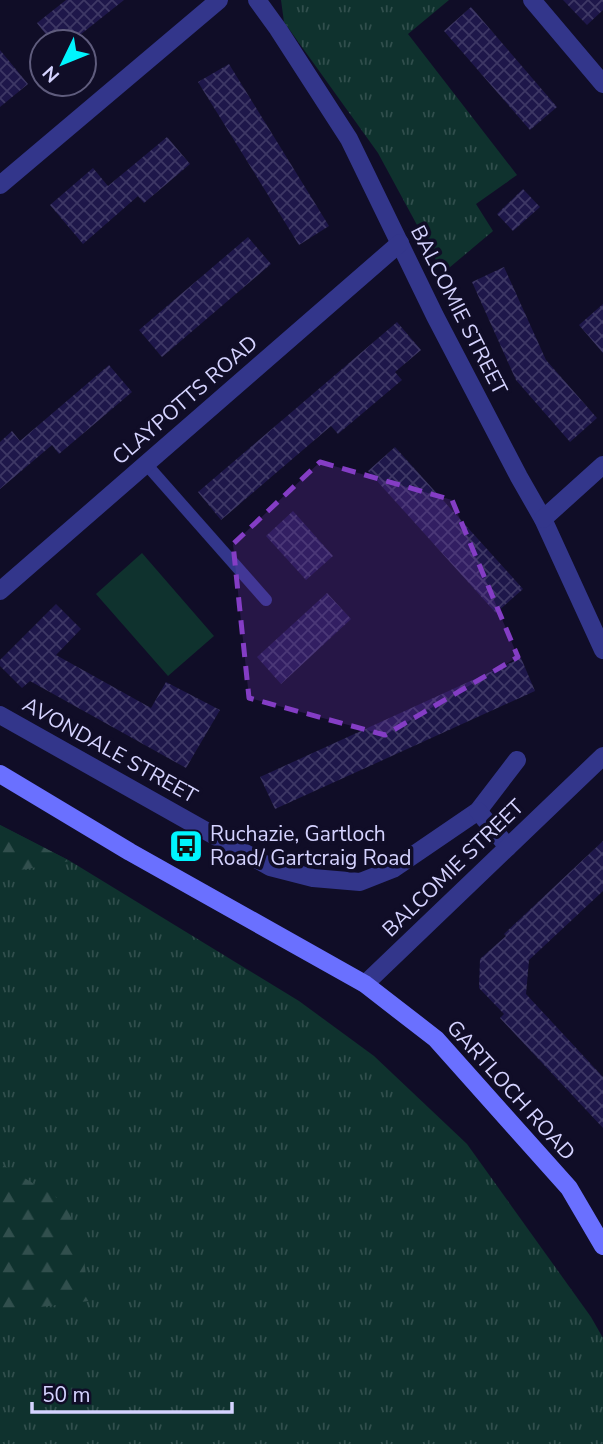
<svg xmlns="http://www.w3.org/2000/svg" width="603" height="1444" viewBox="0 0 603 1444" font-family="'Nunito Sans',sans-serif">
  <defs>
    <pattern id="grass-tufts" width="24" height="20" patternUnits="userSpaceOnUse" patternTransform="scale(1.75)"><rect width="24" height="20" fill="#0f322e"/><path d="M3 7l-1-3M5 7V3M7 7l1-3M15 17l-1-3M17 17v-4M19 17l1-3" fill="none" stroke="#314f4d"/></pattern>
    <pattern id="forest-firs" width="22" height="20" patternUnits="userSpaceOnUse" patternTransform="scale(1.75)"><rect width="22" height="20" fill="#0f322e"/><path d="M5 1l3.5 6h-7zM16 11l3.5 6h-7z" fill="#314f4d"/></pattern>
    <pattern id="building-cross-hatch" width="8" height="8" patternUnits="userSpaceOnUse" patternTransform="scale(1.75)"><rect width="8" height="8" fill="#1e174a"/><path d="M0 0l8 8M0 8l8-8" fill="none" stroke="#3e3865"/></pattern>
  </defs>
  <rect width="100%" height="100%" fill="#100d27"/>
  <g fill="url(#grass-tufts)">
    <path d="M281,0h168l-41,34 109,141 -41,29 17,27 -50,42 -65,-120 -94,-131z"/>
    <path d="M0,825l70,36 229,140 75,55 93,88 124,173 12,21v106h-603z"/>
  </g>
  <g fill="url(#forest-firs)">
    <path d="M0,825l70,36 -70,13z"/>
    <path d="M0,1163l67,41 17,55 5,42 -89,11z"/>
  </g>
  <path fill="#0f322e" d="M142,553l72,83 -46,40 -72,-82z"/>
  <g fill="url(#building-cross-hatch)">
    <path d="M66,0h58l-53,42h-19l-15,-19z"/>
    <path d="M563,0h40v10l-16,15z"/>
    <path d="M471,7l86,100 -27,23 -86,-99z"/>
    <path d="M0,50l28,34 -28,23z"/>
    <path d="M229,64l100,162 -30,19 -101,-163z"/>
    <path d="M167,137l23,27 -46,39 -6,-7 -55,48 -33,-39 43,-37 15,18z"/>
    <path d="M523,189l17,18 -27,24 -16,-17z"/>
    <path d="M248,237l23,27 -109,93 -23,-27z"/>
    <path d="M504,267l42,93 51,58 -27,24 -54,-62 -44,-98z"/>
    <path d="M603,304v49l-24,-28z"/>
    <path d="M397,322l24,28 -26,22 7,8 -64,54 -7,-8 -110,94 -23,-28z"/>
    <path d="M109,365l23,27 -73,62 -7,-9 -52,44v-47l12,-11 8,10z"/>
    <path d="M395,447l128,142 -27,24 -128,-142z"/>
    <path d="M293,511l40,45 -27,24 -40,-44z"/>
    <path d="M327,593l24,26 -70,65 -24,-27z"/>
    <path d="M56,604l25,25 -25,26 95,53 15,-26 54,28 -34,58 -156,-87 -8,7 -22,-22v-6z"/>
    <path d="M521,658l14,33 -260,118 -15,-32z"/>
    <path d="M603,841v50l-74,69 -3,34 77,83v51l-103,-110 4,-4 -25,-26 1,-29 26,-23 -2,-2z"/>
  </g>
  <g fill="none" stroke-linecap="round" stroke-linejoin="round">
    <path stroke="#33368b" stroke-width="12" d="M146,464l120,136"/>
    <g stroke="#33368b" stroke-width="18">
      <path d="M257,0l21,29 71,110 86,177 84,161 24,42 60,131"/>
      <path d="M532,0l71,84"/>
      <path d="M0,185l219,-185"/>
      <path d="M543,519l60,-54"/>
      <path d="M0,591l400,-348"/>
      <path d="M0,715l270,152 43,11 47,4 33,-13 85,-58 39,-51"/>
      <path d="M478,811l30,36"/>
      <path d="M365,984l238,-228"/>
    </g>
    <path stroke="#6a70ff" stroke-width="18" d="M0,774l130,78 235,132 71,55 133,149 34,58"/>
  </g>
  <path fill="#843dc5" fill-opacity="0.2" stroke="#843dc5" stroke-width="5" stroke-dasharray="14 9" stroke-linejoin="round" d="M320,462l132,38 66,157 -133,78 -136,-37 -16,-154z"/>
  <defs>
    <g id="bus-square" transform="scale(1.75)"><rect x="-9" y="-9" width="18" height="18" rx="4" fill="#00f5fe" stroke="#100d27"/><path d="M-5-6H5V4H4V6H2V4H-2V6H-4V4H-5ZM-3.5-4V0h7V-4ZM-3.5 1.2v1.5H-2V1.2ZM2 1.2v1.5H3.5V1.2Z" fill="#111"/></g>
  </defs>
  <g fill-rule="evenodd">
    <use href="#bus-square" x="186" y="846"/>
  </g>
  <g text-anchor="middle" dominant-baseline="central" stroke-width="7" stroke-linejoin="round" paint-order="stroke">
    <g font-size="21" fill="#d5d3ff" stroke="#100d27">
      <text transform="translate(459 310) rotate(63)">BALCOMIE STREET</text>
      <text transform="translate(185 400) rotate(-41)">CLAYPOTTS ROAD</text>
      <text transform="translate(110 750) rotate(29)">AVONDALE STREET</text>
      <text transform="translate(453 868) rotate(-44)">BALCOMIE STREET</text>
      <text transform="translate(511 1090) rotate(48)">GARTLOCH ROAD</text>
    </g>
    <g font-size="21" fill="#d5d3ff" stroke="#100d27" text-anchor="start">
      <text x="210" y="834">Ruchazie, Gartloch<tspan x="210" dy="24">Road/ Gartcraig Road</tspan></text>
    </g>
  </g>
  <g transform="translate(63 63) rotate(227)"><circle r="33" fill="#100d27" stroke="#5f5c7d" stroke-width="2"/>
  <path d="M0-5L12 26L0 18L-12 26Z" fill="#00f5fe"/>
  <text y="-10" font-size="19" font-weight="bold" text-anchor="middle" fill="#d5d3ff">N</text>
  </g>
  <path d="M32 1402v10h200v-10" fill="none" stroke="#d5d3ff" stroke-width="3.5"/>
  <text x="42" y="1402" font-size="21" fill="#d5d3ff" stroke="#100d27" stroke-width="5" paint-order="stroke">50 m</text>
</svg>
